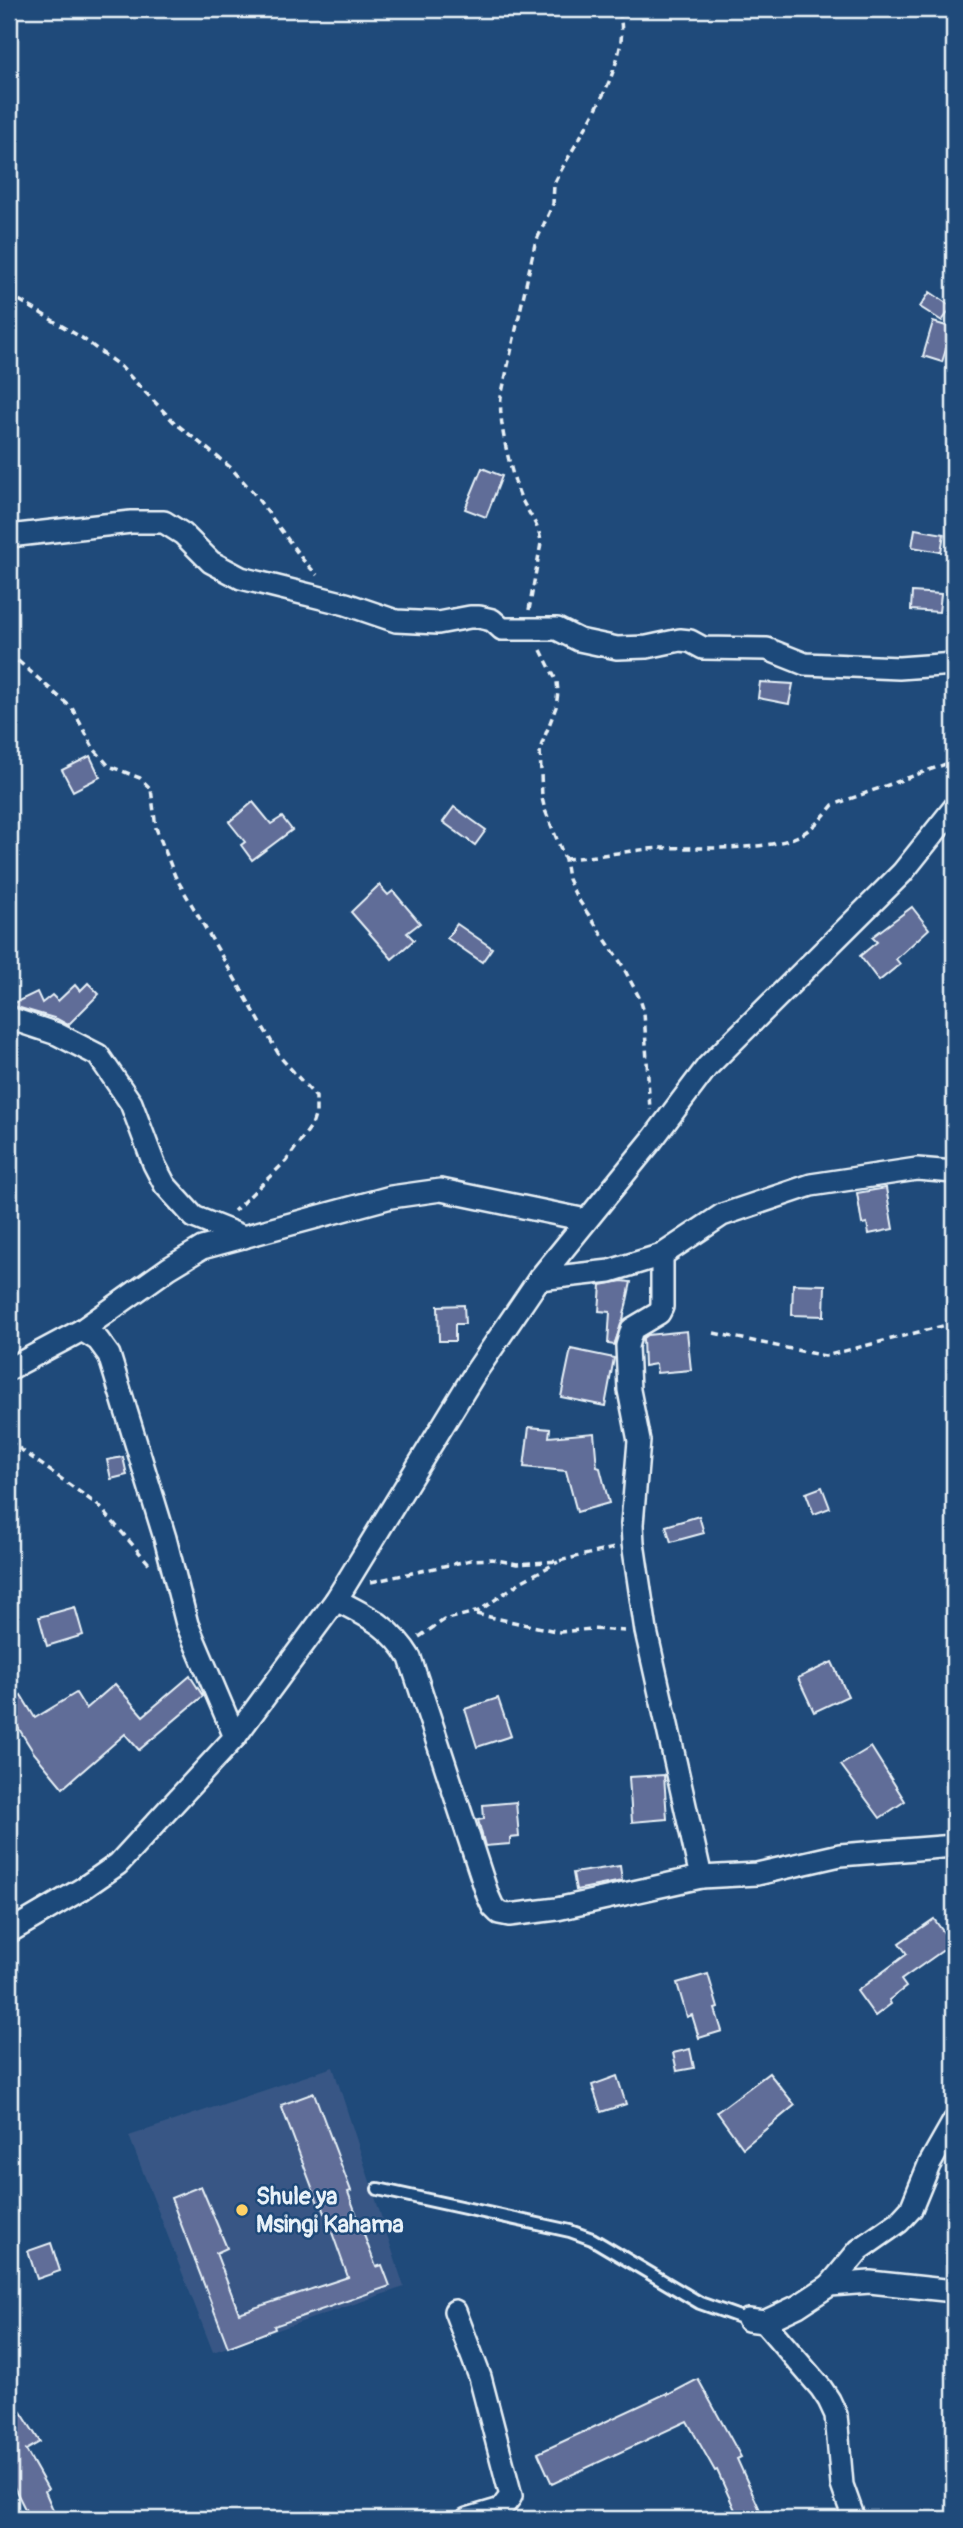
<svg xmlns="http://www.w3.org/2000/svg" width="963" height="2528" viewBox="0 0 963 2528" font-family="Pangolin,sans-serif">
  <rect width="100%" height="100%" fill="#1f4a7a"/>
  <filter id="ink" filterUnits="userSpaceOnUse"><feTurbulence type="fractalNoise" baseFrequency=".0143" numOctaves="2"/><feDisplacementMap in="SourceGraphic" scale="14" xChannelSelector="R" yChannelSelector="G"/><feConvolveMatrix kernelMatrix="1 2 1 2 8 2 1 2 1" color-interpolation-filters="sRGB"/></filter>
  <g filter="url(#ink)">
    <path fill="#375785" d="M333,2067l71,220 -191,65 -84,-216z"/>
    <g fill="#616d98" stroke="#e8f1f8" stroke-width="2">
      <path d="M930,292l22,15 -10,14 -22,-14z"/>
      <path d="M933,322l20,6 -11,34 -19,-6z"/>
      <path d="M482,468l20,8 -16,41 -21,-8z"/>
      <path d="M915,529l29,5 -3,18 -29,-5z"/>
      <path d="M912,592l29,2 -2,18 -28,-2z"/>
      <path d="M760,682l33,2 -4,20 -31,-6z"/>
      <path d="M90,756l10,21 -27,14 -11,-21z"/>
      <path d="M253,802l18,22 11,-7 10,13 -40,30 -11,-15 4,-3 -16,-20z"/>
      <path d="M454,807l32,23 -11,15 -32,-23z"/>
      <path d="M379,885l9,10 5,-4 27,32 -13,10 7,7 -22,19 -41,-47z"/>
      <path d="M912,907l17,22 -33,30 4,5 -21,17 -19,-25 17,-14 -5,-5z"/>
      <path d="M457,924l35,24 -10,14 -35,-24z"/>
      <path d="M88,983l11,11 -31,31 -11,-6 -47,-14 27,-13 5,11 10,-8 6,6 17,-16 5,6z"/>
      <path d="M886,1188l7,41 -24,5 -2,-11 -5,1 -5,-31z"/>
      <path d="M622,1281l9,1 -8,38 -9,25 -6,-1 2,-32 -11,-1 2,-26z"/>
      <path d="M793,1284l32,1 -1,31 -32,-1z"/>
      <path d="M464,1305l1,19h-10v17h-16l-1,-35z"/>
      <path d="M687,1331l4,39 -34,3 -1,-9 -12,2 -1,-28 4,-3z"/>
      <path d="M571,1349l43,9 -9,48 -44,-9z"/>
      <path d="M529,1427l21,2 -1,8 45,-4 3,34 3,1 9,35 -32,9 -11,-41 -42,-4z"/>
      <path d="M123,1457l4,18 -16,4 -4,-19z"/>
      <path d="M822,1487l8,21 -16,6 -8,-21z"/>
      <path d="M699,1516l5,17 -33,9 -5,-16z"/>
      <path d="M75,1607l8,28 -36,11 -8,-29z"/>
      <path d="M832,1662l16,34 -34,16 -16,-34z"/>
      <path d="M190,1676l13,20 -64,54 -14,-16 -62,54 -29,-35 -25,-40v-10l12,-8 14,23 41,-25 10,16 29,-25 28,32z"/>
      <path d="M498,1698l13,38 -34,11 -12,-38z"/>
      <path d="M871,1747l34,54 -25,17 -39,-53z"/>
      <path d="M664,1775l3,44 -35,3 -3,-45z"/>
      <path d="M516,1802l3,35 -9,1v6l-25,2 -7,-26 6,-1 -1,-14z"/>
      <path d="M620,1866l2,15 -46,9 -3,-17z"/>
      <path d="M934,1919l18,25 -51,36 5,7 -17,13 2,4 -16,12 -18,-25 50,-37 -8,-11z"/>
      <path d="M708,1974l10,34 -3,1 7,22 -23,7 -7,-23 -5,2 -10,-34z"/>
      <path d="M690,2049l4,19 -17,3 -4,-18z"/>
      <path d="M769,2073l26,32 -52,43 -26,-36z"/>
      <path d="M617,2076l9,28 -25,8 -9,-27z"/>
      <path d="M314,2093l37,98 -3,1 28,75 6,-2 8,21 -116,40 1,3 -47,18 -57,-149 30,-12 26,62 -11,5 23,60 109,-36 -27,-75 -3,1 -37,-98z"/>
      <path d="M51,2243l9,28 -23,8 -9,-28z"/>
      <path d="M698,2379l43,78 -4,2 27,60h-25l-22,-49 -2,1 -28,-50 -135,63 -14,-31 129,-60 1,2z"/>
      <path d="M21,2412l19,30 -14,8 22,39 -3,2 12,28h-27l-21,-42v-57z"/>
    </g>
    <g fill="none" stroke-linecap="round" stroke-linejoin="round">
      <g stroke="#e8f1f8" stroke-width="16">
        <path id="service" d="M378,2189l192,42 22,8 108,64 48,17"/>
      </g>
      <g stroke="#e8f1f8" stroke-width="26">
        <g id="minor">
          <path d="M9,536l122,-14h33l19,12 28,28 30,16 105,26 50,17 42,2 32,-6h9l13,3 10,9h55l22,11 38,8 30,-1 33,-7 10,1 13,7 64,1 38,15 94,4 55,-4"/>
          <path d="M9,1018l48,16 41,21 33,48 23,61 11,21 29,32 50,20"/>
          <path d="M662,1255v52l-3,6 -27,16 -5,17 2,44 10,51 -7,83 1,19 13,88 55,246"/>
          <path d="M539,1279l71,-8 52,-16 60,-40 89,-30 106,-16 37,3"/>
          <path d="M82,1330l16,10 11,15 56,183 22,86 48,113"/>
          <path d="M9,1369l73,-39 87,-62 33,-20 189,-51 50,-7 145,30"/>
          <path d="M336,1600c31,16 55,26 74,58l78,238 5,11 6,6 10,2 48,-6 144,-32 56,-3 83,-19 114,-9"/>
          <path d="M9,1932l73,-43 36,-25 117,-127 101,-137 139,-227 64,-94 113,-139 55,-73 195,-194 52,-65"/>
          <path d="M830,2285l29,-35 40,-28 12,-13 18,-44 25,-44"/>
          <path d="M455,2311l25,66 31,119 -10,13 -34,10"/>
          <path d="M748,2320l16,2 34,-16 32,-21 40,-3 84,9"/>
          <path d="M764,2322l57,66 8,12 7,15 6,70 12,34"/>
        </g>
      </g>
      <g stroke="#e8f1f8" stroke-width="3.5" stroke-dasharray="7 5" stroke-linecap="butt">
        <path d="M9,294l73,44 39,29 53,55 56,45 22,24 51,69 14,15"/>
        <path d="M529,610l12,-67c-1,-17 -13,-30 -20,-45 -10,-24 -23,-75 -20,-101l34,-153 18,-40 1,-20c22,-46 83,-124 64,-175"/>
        <path d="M541,650l16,32 1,10 -2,15 -16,42 2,49 3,12 20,49 3,20 8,17 45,67 19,36 4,13 6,98"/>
        <path d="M9,653l63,55 22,41 15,17 31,12 11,11 5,39 19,48 106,182 35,39v16l-4,12 -26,36 -52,50"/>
        <path d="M565,859c32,-2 65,-9 97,-11 38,-1 99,4 134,-11 15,-6 27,-20 37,-32l121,-44"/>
        <path d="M714,1333l111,23 129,-33"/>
        <path d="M9,1441l90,65 52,60"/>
        <path d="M371,1582l100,-22 21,-1 25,5 42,-3 55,-13"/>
        <path d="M476,1614l84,18 31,-3 36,2"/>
        <path d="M419,1637l25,-17 35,-9 43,-30 36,-19"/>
      </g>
      <use href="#service" stroke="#1f4a7a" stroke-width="10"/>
      <use href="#minor" stroke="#1f4a7a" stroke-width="21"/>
    </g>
  </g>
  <circle fill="#ffd166" stroke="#1f4a7a" stroke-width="2.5" cx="242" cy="2210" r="7"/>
  <g text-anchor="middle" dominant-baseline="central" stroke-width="5" stroke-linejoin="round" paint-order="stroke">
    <g font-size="24" font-weight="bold" fill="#e8f1f8" stroke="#1f4a7a" text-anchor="start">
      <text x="256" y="2196">Shule ya<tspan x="256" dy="28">Msingi Kahama</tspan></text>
    </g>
  </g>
  <rect width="963" height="2528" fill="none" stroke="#1f4a7a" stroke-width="35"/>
  <rect x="18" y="18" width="928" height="2493" fill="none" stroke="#e8f1f8" stroke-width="2.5" filter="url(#ink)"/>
</svg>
